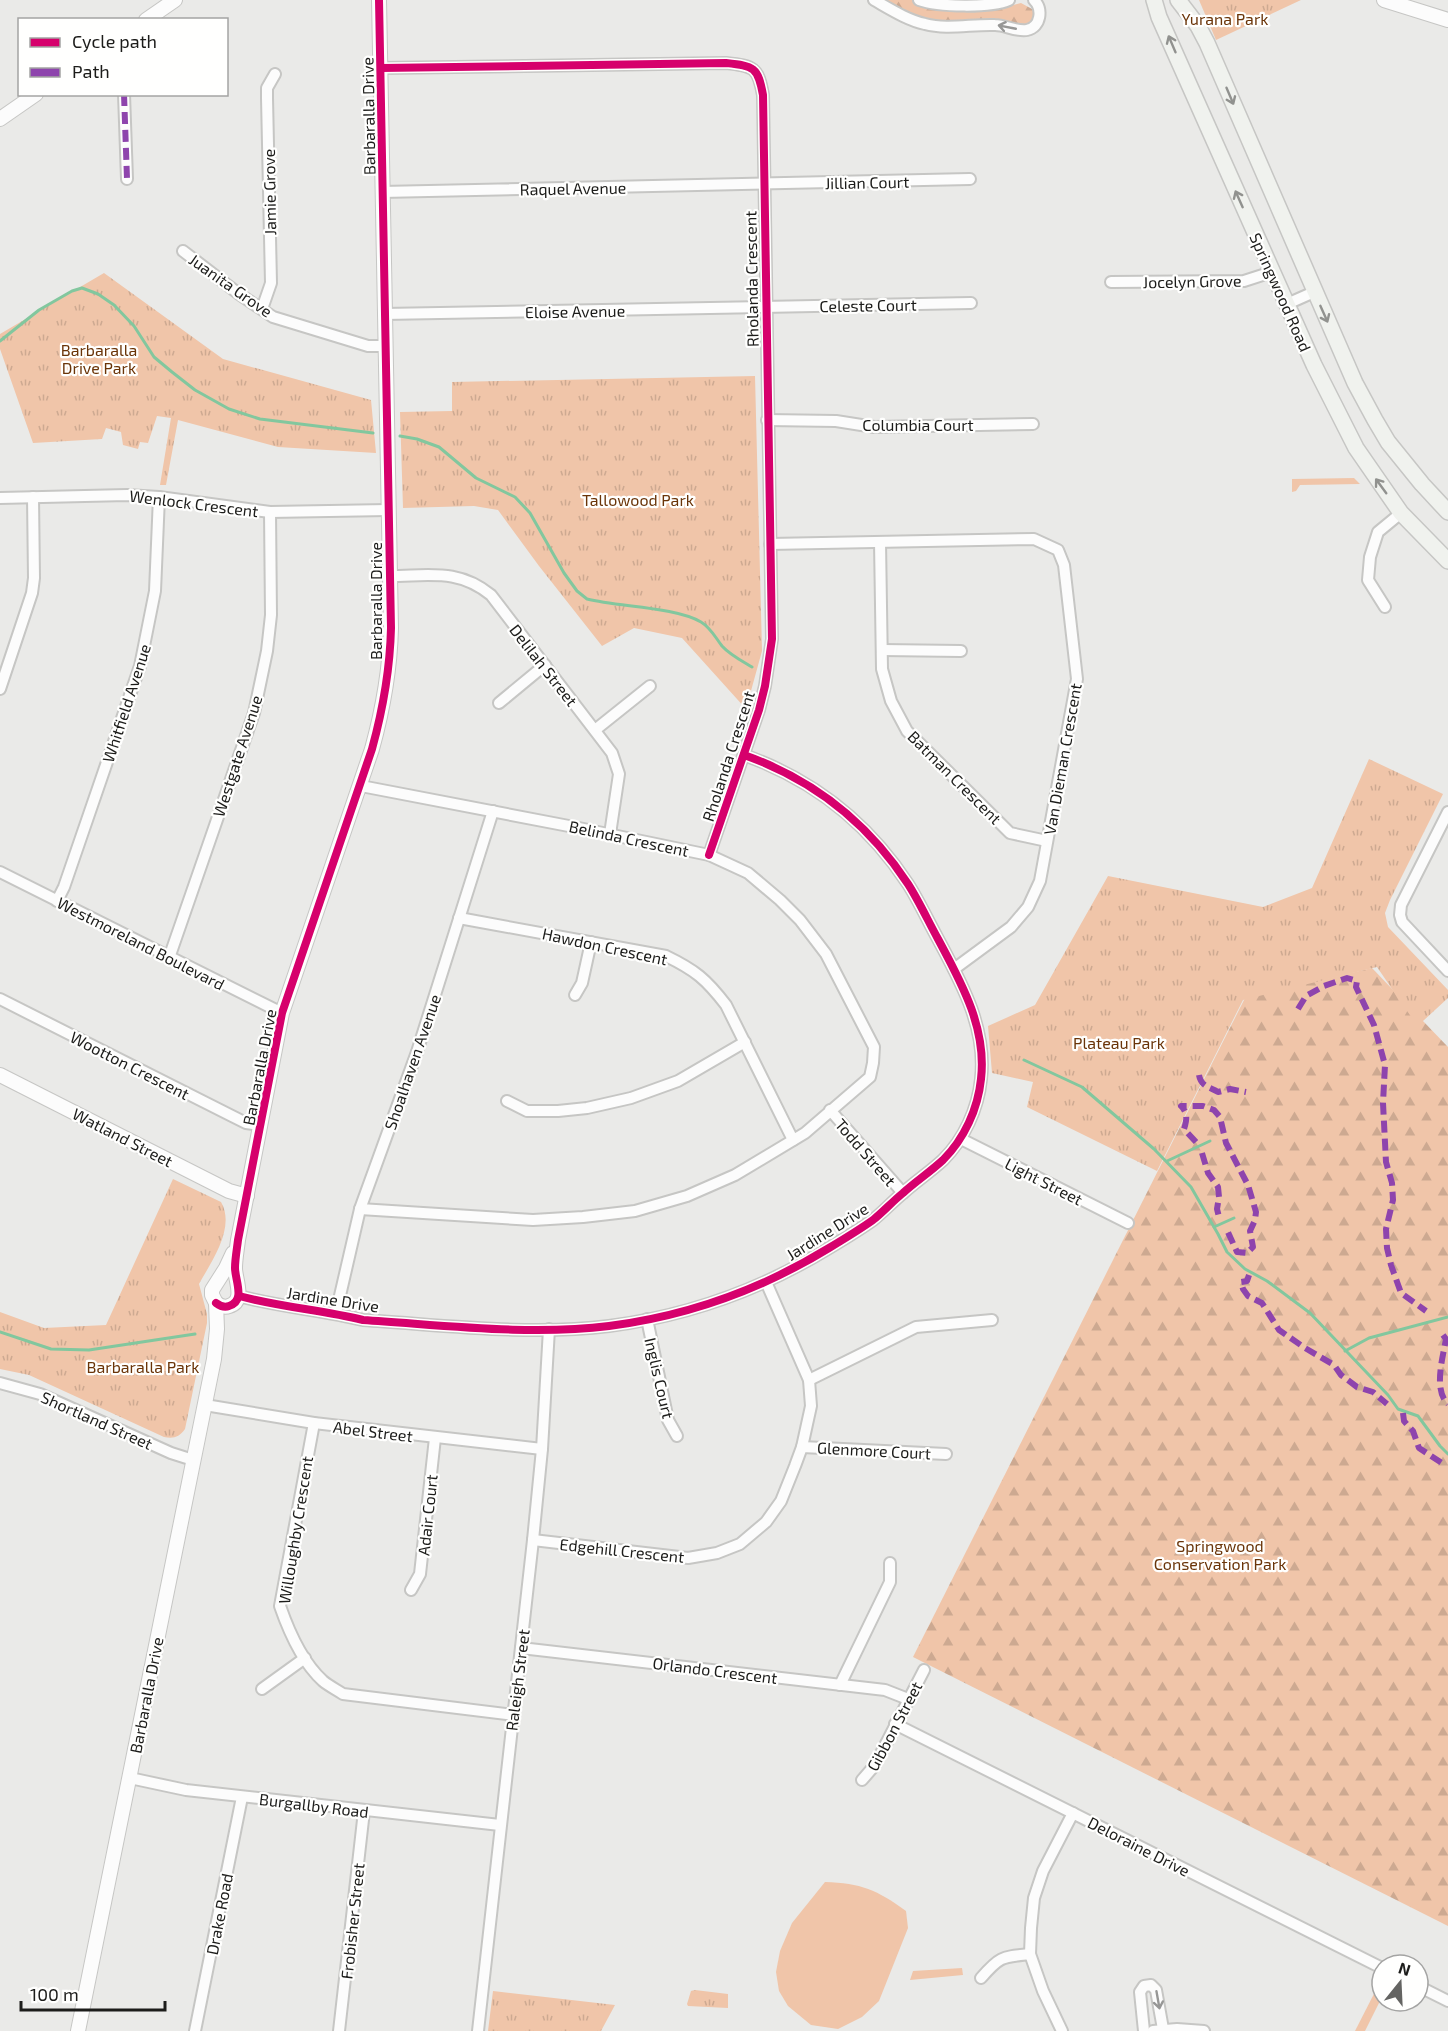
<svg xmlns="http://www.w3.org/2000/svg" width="1448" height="2031" viewBox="0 0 1448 2031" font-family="'Exo 2',sans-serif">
  <defs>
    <pattern id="forest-firs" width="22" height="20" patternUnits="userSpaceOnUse" patternTransform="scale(1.5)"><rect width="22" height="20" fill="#f0c5a9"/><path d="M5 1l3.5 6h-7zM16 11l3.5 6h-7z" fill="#cda991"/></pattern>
    <pattern id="park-tufts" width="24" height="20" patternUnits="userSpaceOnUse" patternTransform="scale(1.5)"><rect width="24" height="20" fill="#f0c5a9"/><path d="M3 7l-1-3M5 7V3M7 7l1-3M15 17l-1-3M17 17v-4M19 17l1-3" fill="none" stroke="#cda991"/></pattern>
  </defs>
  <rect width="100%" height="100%" fill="#eaeae8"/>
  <g fill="#f0c5a9">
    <path d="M1354,478l6,6 -60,1 -4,6 -4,1v-13z"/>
    <path d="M825,1882c36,1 52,8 81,29l2,17 -29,73 -17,16 -24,12 -27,-4 -23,-19 -9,-15 -3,-19 4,-21 12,-28z"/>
    <path d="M962,1968l1,7 -53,5 3,-9z"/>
    <path d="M1380,1982l2,1v14l-17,34h-10z"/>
  </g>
  <g fill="url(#forest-firs)">
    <path d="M882,0h30l8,4 81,3 1,1 19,-5 11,6 4,9 -9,8 -90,-4 -22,-5z"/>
    <path d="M1372,968l76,79v879l-535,-269 332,-659z"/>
  </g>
  <g fill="url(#park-tufts)">
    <path d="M1199,0h102l-85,40z"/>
    <path d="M104,273l119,86 148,41 5,53 -98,-6 -100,-27 -12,65h-6l11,-67 -14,-2 -9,27 -8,-1 -2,7 -15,-4 -2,-13 -15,-4 -4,11 -69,4 -33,-94v-15z"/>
    <path d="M755,376l7,275 -16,58 -64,-71 -48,-10 -32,18 -63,-80 -41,-56 -24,-4 -71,2 -3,-96 52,-1v-29z"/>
    <path d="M1369,759l74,35 -53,106 -5,13 3,14 60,63v8l-25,23 -7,3 -39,-57 -134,33 -86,171 -130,-64 6,-25 -41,-9 -4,-47 47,-21 73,-129 155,31 49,-19z"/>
    <path d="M173,1179l48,23c15,26 -10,60 -22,82l8,30v9l-22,106c-6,8 -11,10 -21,8l-135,-62 -29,-6v-57l44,16 62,-3z"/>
    <path d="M695,1990l33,4v14l-40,-2 -1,-2 4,-13z"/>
    <path d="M493,1991l122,14 -14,26h-113z"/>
  </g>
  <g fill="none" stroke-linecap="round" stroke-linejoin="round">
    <g stroke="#82c79e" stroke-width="3">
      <path d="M0,341l39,-31 33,-19 10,-3 16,6 16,11 20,21 20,31 18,15 23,18 34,19 31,10 113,14"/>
      <path d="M400,436l17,3 22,8 37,31 39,19 15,16 34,60 13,18 10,8c32,8 88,8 114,23 10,6 14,15 21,24 8,9 20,15 30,21"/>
      <path d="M1024,1060l58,27 72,62 37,38 27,47 9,18 18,17 22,12 43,32 78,82 10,14 20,7 22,30 8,8"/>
      <path d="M1167,1161l43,-20"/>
      <path d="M1214,1227l20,-9"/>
      <path d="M0,1332l51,17 38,1 106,-16"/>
      <path d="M1345,1351l24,-13 79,-21"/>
    </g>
    <g stroke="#c6c6c4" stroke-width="14">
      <g id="minor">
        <path d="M874,0c16,9 33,20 51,24 22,6 47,0 70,1 10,0 22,7 32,5 14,-3 16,-21 7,-30"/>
        <path d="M919,0c19,7 72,8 90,0"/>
        <path d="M381,68l345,-5c28,3 32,4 37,32l9,544 -7,47 -6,24 -50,145"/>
        <path d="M124,94l3,85"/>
        <path d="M382,192l588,-13"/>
        <path d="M183,251l56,43 34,23 95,29h17"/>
        <path d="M1111,282l133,-1 28,-9"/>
        <path d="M1287,304l27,-12"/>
        <path d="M262,309l9,-26 -4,-185v-10l8,-14"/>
        <path d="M384,314l587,-11"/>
        <path d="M767,420l69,1 38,6 159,-3"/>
        <path d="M0,498l127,-3 32,2 111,15 118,-2"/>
        <path d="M880,542l2,127 9,32 16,30 103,102 37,8"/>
        <path d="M770,544l264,-5 24,11 6,15 13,114 -37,202 -12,26 -17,20 -57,42"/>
        <path d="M389,576c40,0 69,-8 102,19l121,158 7,21 -9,60"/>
        <path d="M1385,607l-17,-27 2,-23 8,-25 23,-19"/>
        <path d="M882,650l79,1"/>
        <path d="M0,689l32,-96 2,-15 -1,-81"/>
        <path d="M499,703l46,-38"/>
        <path d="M595,730l55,-44"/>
        <path d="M1448,812l-47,93 -1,10 2,7 46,49"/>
        <path d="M0,872l282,141"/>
        <path d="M57,901l7,-14 76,-221 15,-75 4,-94"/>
        <path d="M459,918l207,38c29,14 40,23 60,49l67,135"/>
        <path d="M169,958l85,-245 13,-62 4,-36 -1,-103"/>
        <path d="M575,995l7,-12 9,-41"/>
        <path d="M0,999l232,117 14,7 15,2"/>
        <path d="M507,1101l20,10h31l29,-3 44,-10 47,-17 67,-39"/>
        <path d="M830,1110l73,83"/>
        <path d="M961,1139l167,84"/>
        <path d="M360,1209l173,11 50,-3 52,-6 52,-15 48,-21 70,-42 65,-56 3,-14 1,-16 -48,-93 -26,-34 -20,-20 -32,-27 -39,-18 -135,-28 -213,-41"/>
        <path d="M239,1296c41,11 83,14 124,24 80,5 167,16 246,6 78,-10 153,-37 220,-78 15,-9 30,-18 44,-28 10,-8 19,-18 30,-27 12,-11 27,-21 40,-33 21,-21 35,-51 38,-81 6,-51 -20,-97 -43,-140 -10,-18 -19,-38 -30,-55 -40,-61 -96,-105 -164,-129"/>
        <path d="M336,1313l24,-104 57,-157 76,-241"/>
        <path d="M647,1319l21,101 9,16"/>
        <path d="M809,1380l107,-53 76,-7"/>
        <path d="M0,1383l40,11 131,59 22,7"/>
        <path d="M205,1405l109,18 228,26"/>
        <path d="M314,1423l-34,183c9,26 22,56 43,75 6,5 14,9 20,13l171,21"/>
        <path d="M802,1447l144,7"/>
        <path d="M533,1540l155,18 29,-5 23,-9 26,-22 15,-21 14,-35 7,-19 9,-41 -2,-26 -43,-98"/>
        <path d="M411,1590l9,-16 15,-136"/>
        <path d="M521,1648l364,42 23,9"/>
        <path d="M840,1685l50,-103v-19"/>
        <path d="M262,1689l43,-31"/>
        <path d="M895,1724l487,244"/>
        <path d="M130,1778l56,12 314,35"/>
        <path d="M862,1780l13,-15 49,-95"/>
        <path d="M981,1978c19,-22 21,-21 49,-24"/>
        <path d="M1418,1986l30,15"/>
        <path d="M195,2031l47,-234"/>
        <path d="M339,2031l25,-220"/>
        <path d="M478,2031l55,-491 9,-91 7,-120"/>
        <path d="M1062,2031l-19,-40 -13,-37 1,-26 3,-30 9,-27 30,-58"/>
        <path d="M1144,2031l-4,-39 4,-6 7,-1 5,5 7,39"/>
        <path d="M1153,2031l24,-2 27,2"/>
      </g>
    </g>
    <g stroke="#c6c6c4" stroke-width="16">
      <g id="tertiary">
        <path d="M1384,0l64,20"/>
        <path d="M146,20l29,-20"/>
        <path d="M0,119l36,-25"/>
        <path d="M0,1075l229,116 18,5"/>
        <path d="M216,1303c4,3 8,5 13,3 17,-5 6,-26 6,-38 0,-9 2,-19 3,-28l44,-227 90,-264c11,-40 18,-79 19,-121l-12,-628"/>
        <path d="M78,2031l136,-672 3,-30 -1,-26 -4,-8v-5l14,-22 7,-15"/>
      </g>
    </g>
    <g stroke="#c6c6c4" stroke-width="18">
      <g id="secondary">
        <path d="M1154,0l5,17 155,348 42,83 45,65 47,48"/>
        <path d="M1178,0l20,26 9,17 148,340 20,37 13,22 34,42 26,28"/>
      </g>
    </g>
    <use href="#minor" stroke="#fcfcfc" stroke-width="10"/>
    <use href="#tertiary" stroke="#fcfcfc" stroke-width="14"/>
    <use href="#secondary" stroke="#f0f2ee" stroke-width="15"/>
    <g stroke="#8e44ad" stroke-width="6" stroke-dasharray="12 6" stroke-linecap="butt">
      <path d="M124,94l3,85"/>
      <path d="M1298,1009l8,-13 18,-10 23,-8 10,3 -1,6 18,38 11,40 -2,38 3,59 6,21 1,17 -7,29 1,19 4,17 10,28 25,18"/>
      <path d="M1199,1075c2,12 11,12 19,17l12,-3 16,3"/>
      <path d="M1196,1142l-12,-13c3,-9 4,-16 -3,-23h22l11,4 6,7 6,26 22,42 8,27 -1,8 -5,11 3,16 -6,6 -10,-1 -10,-22"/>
      <path d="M1202,1153l6,20 10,14 1,10 -2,12 2,8"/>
      <path d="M1249,1275l-2,6 -6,1 2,7 5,7 14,7 17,27 26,18 29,17 7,10 16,12 16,5 14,12"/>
      <path d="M1443,1335l3,4c-3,18 -13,51 2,65"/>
      <path d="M1403,1413l1,8 9,10 6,17 26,17"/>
    </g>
    <g stroke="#fffffe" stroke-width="11">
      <g id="cycleway">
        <path d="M381,68l345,-5c28,3 32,4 37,32l9,544 -7,47 -6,24 -50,145"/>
        <path d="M239,1296c41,11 83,14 124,24 80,5 167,16 246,6 78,-10 153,-37 220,-78 15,-9 30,-18 44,-28 10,-8 19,-18 30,-27 12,-11 27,-21 40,-33 21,-21 35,-51 38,-81 6,-51 -20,-97 -43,-140 -10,-18 -19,-38 -30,-55 -40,-61 -96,-105 -164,-129"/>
        <path d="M216,1303c4,3 8,5 13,3 17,-5 6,-26 6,-38 0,-9 2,-19 3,-28l44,-227 90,-264c11,-40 18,-79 19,-121l-12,-628"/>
      </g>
    </g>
    <use href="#cycleway" stroke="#d6006c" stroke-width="8"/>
  </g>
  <defs><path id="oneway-shaft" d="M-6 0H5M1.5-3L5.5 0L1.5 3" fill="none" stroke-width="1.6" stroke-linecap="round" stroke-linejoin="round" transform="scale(1.5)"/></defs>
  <g stroke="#979796">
    <use href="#oneway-shaft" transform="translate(1007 27) rotate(-169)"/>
    <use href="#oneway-shaft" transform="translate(1158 2000) rotate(80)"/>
  </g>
  <g stroke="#91928f">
    <use href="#oneway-shaft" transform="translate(1172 44) rotate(-113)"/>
    <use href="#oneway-shaft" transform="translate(1230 96) rotate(67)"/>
    <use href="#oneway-shaft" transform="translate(1239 199) rotate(-114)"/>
    <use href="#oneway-shaft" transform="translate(1324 314) rotate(66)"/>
    <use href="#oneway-shaft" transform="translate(1381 486) rotate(-126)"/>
  </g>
  <g text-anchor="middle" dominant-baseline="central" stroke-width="4.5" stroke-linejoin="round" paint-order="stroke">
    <g font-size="16" fill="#6a3408" stroke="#fffffe">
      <text x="1225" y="18">Yurana Park</text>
      <text x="99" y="349">Barbaralla<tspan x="99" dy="18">Drive Park</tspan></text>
      <text x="638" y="499">Tallowood Park</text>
      <text x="1119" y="1042">Plateau Park</text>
      <text x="143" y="1366">Barbaralla Park</text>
      <text x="1220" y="1545">Springwood<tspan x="1220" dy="18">Conservation Park</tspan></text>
    </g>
    <g font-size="16" fill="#1c1c1a" stroke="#fffffe">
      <text transform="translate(368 116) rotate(-91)">Barbaralla Drive</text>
      <text transform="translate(867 182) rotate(-1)">Jillian Court</text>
      <text transform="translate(573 188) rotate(-1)">Raquel Avenue</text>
      <text transform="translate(269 192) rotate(-91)">Jamie Grove</text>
      <text transform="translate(751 279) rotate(-91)">Rholanda Crescent</text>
      <text transform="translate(1192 281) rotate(-1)">Jocelyn Grove</text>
      <text transform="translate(231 285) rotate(35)">Juanita Grove</text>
      <text transform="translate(1281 292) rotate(66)">Springwood Road</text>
      <text transform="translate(868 305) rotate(-1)">Celeste Court</text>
      <text transform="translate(575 311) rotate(-1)">Eloise Avenue</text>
      <text x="918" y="424">Columbia Court</text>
      <text transform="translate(194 503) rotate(7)">Wenlock Crescent</text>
      <text transform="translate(375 601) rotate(-90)">Barbaralla Drive</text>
      <text transform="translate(544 665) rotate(52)">Delilah Street</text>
      <text transform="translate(126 703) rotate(-72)">Whitfield Avenue</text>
      <text transform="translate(237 756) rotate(-72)">Westgate Avenue</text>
      <text transform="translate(728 756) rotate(-72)">Rholanda Crescent</text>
      <text transform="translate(1062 759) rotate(-80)">Van Dieman Crescent</text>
      <text transform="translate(955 777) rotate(45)">Batman Crescent</text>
      <text transform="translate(629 838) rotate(12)">Belinda Crescent</text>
      <text transform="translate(141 943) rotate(27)">Westmoreland Boulevard</text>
      <text transform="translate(605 946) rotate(12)">Hawdon Crescent</text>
      <text transform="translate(412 1062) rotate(-71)">Shoalhaven Avenue</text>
      <text transform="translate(130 1065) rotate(27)">Wootton Crescent</text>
      <text transform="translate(259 1067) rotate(-79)">Barbaralla Drive</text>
      <text transform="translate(123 1137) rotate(27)">Watland Street</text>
      <text transform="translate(866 1152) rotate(49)">Todd Street</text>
      <text transform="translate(1044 1181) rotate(27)">Light Street</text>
      <text transform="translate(827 1231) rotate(-32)">Jardine Drive</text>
      <text transform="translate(333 1299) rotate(9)">Jardine Drive</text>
      <text transform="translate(660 1378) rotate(77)">Inglis Court</text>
      <text transform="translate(97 1420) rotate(24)">Shortland Street</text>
      <text transform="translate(373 1431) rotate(7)">Abel Street</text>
      <text transform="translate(874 1450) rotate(3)">Glenmore Court</text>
      <text transform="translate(427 1515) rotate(-84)">Adair Court</text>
      <text transform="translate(295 1530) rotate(-81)">Willoughby Crescent</text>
      <text transform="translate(622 1550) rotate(6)">Edgehill Crescent</text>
      <text transform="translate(715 1670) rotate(7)">Orlando Crescent</text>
      <text transform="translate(517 1680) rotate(-83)">Raleigh Street</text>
      <text transform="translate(146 1695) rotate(-79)">Barbaralla Drive</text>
      <text transform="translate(894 1726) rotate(-62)">Gibbon Street</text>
      <text transform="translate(314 1805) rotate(7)">Burgallby Road</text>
      <text transform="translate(1139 1846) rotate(27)">Deloraine Drive</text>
      <text transform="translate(219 1914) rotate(-79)">Drake Road</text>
      <text transform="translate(352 1921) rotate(-84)">Frobisher Street</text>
    </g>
  </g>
  <rect x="18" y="18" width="210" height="78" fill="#fffffe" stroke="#a4a4a3" stroke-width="1.5"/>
  <rect x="30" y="38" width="30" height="9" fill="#d6006c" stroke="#a4a4a3" stroke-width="1.5"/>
  <text x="72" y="48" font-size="18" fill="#1c1c1a">Cycle path</text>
  <rect x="30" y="68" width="30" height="9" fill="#8e44ad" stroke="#a4a4a3" stroke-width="1.5"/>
  <text x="72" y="78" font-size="18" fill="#1c1c1a">Path</text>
  <g transform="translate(1400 1983) rotate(18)"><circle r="28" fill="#fffffe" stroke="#a4a4a3" stroke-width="1.5"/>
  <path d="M0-4.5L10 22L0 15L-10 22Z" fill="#646462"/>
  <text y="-9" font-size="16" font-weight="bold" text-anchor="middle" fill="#1c1c1a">N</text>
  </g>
  <path d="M21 2001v9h144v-9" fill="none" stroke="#1c1c1a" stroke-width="3"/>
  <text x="30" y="2001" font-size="18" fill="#1c1c1a" stroke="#fffffe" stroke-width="4.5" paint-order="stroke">100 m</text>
</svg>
